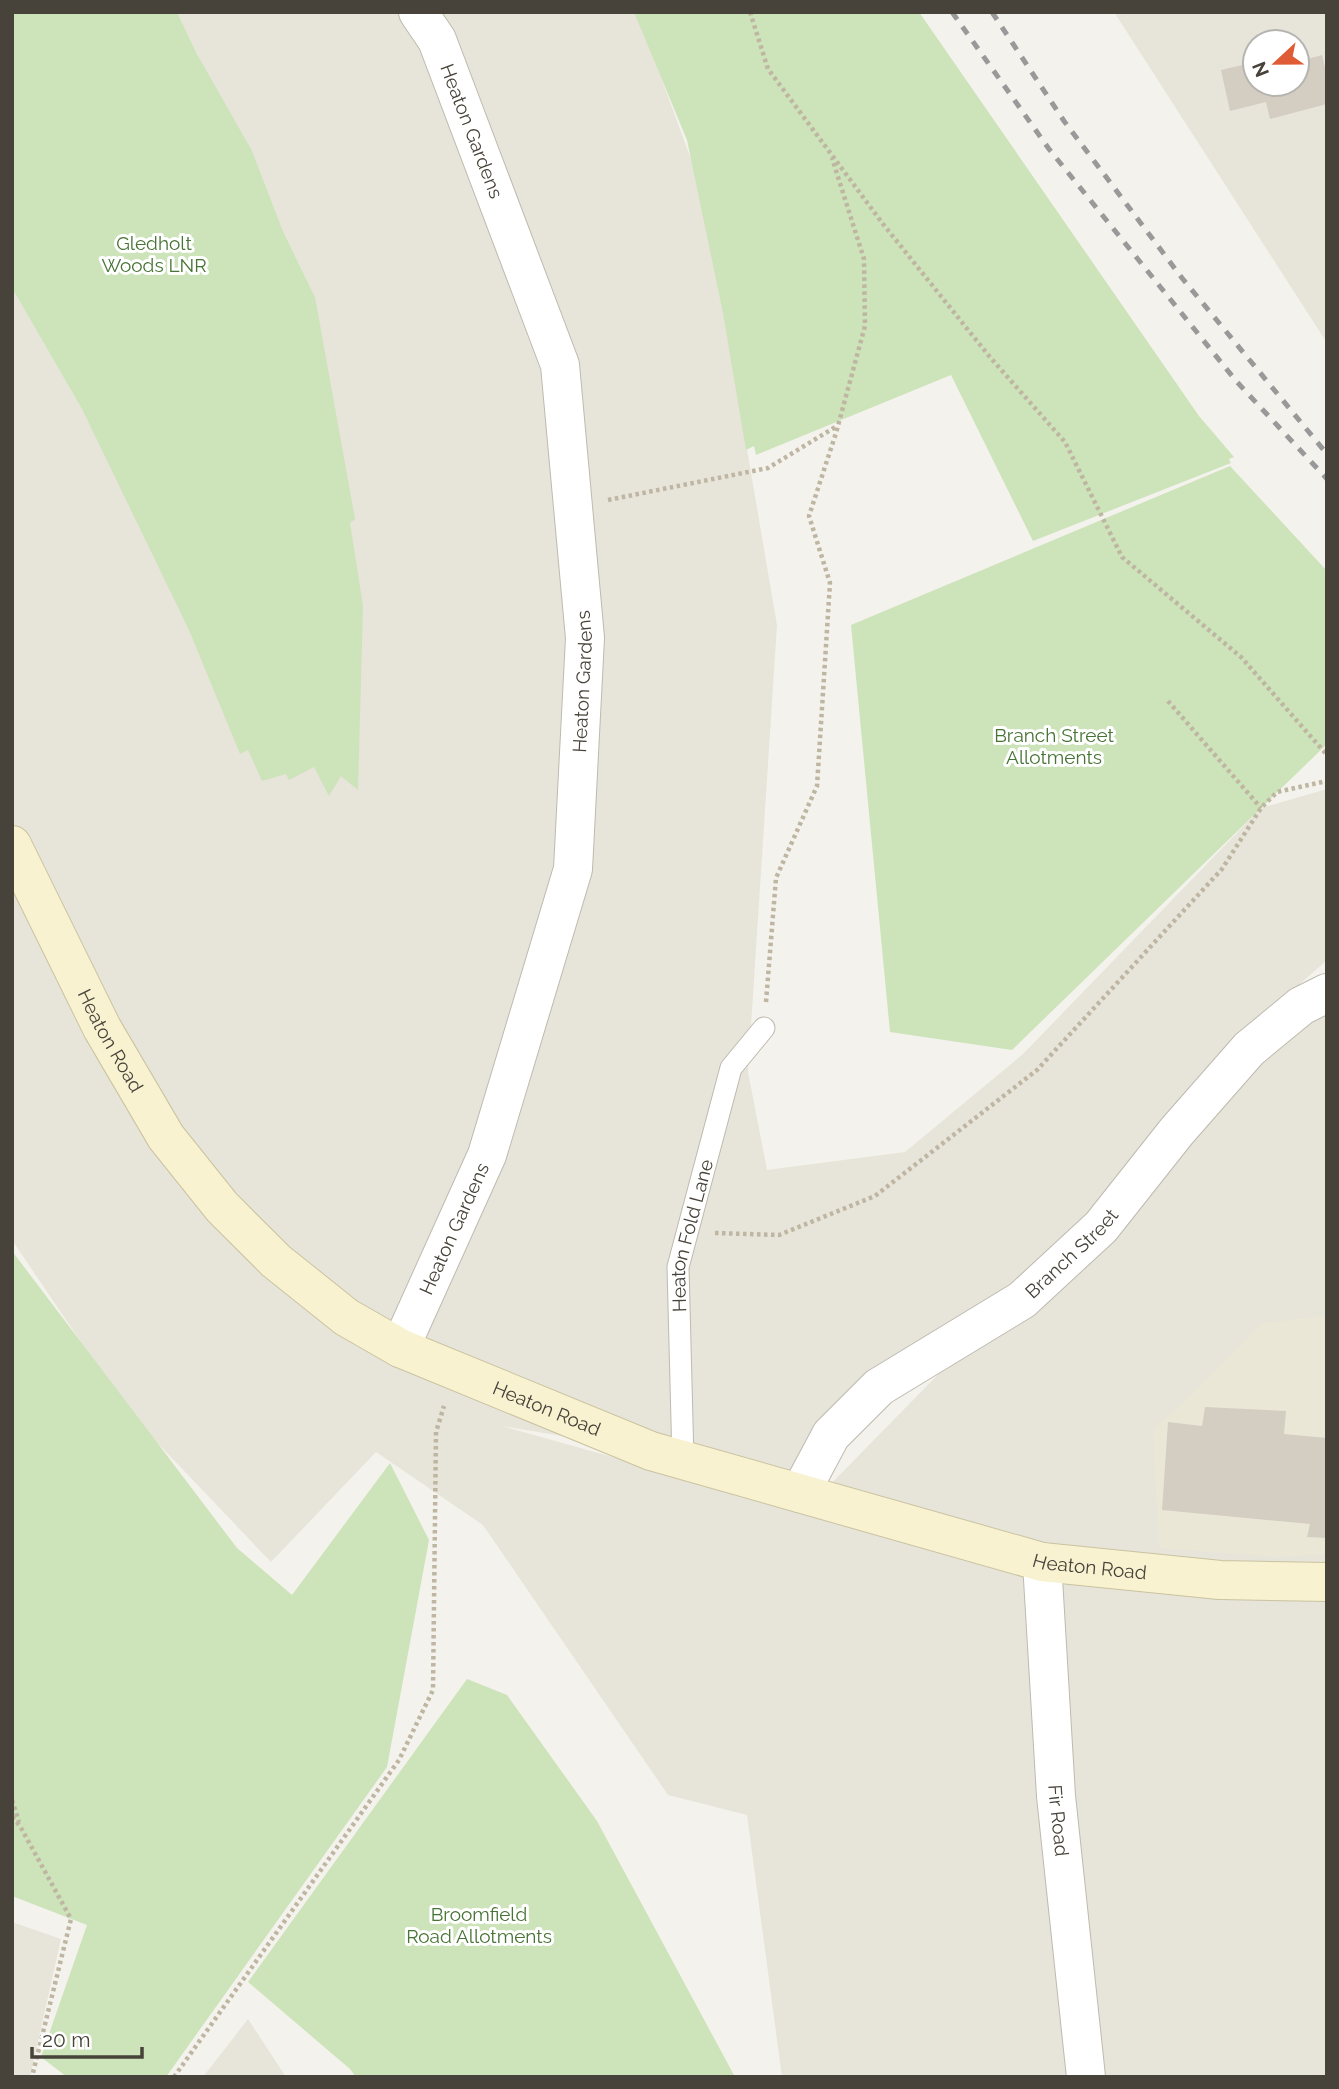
<svg xmlns="http://www.w3.org/2000/svg" width="1339" height="2089" viewBox="0 0 1339 2089" font-family="Raleway,sans-serif">
  <rect width="100%" height="100%" fill="#f4f2ec"/>
  <g fill="#e7e4da" fill-rule="evenodd">
    <path d="M177,12h460l66,180 74,433 -29,447 19,98 138,-18 118,-98 238,-246 66,-19v171l-111,98 -129,164 240,-224v1079h-545l-35,-262 -79,-20 -185,-270 -107,-73 -105,110 -142,-149 -117,-173v-952l71,123 232,-114zM1073,1237l-256,261 226,80 -541,-152 293,49z"/>
    <path d="M1114,12h213v331zM1255,42h42v42h-42z"/>
    <path d="M12,1922l49,17 -31,138h-18z"/>
    <path d="M248,2019l38,58h-83z"/>
  </g>
  <path fill="#ebe7d7" d="M1327,1315v239l-49,3 -119,-9 -6,-119 28,-24 80,-81z"/>
  <g fill="#cde3ba">
    <path d="M12,12h165l20,42 55,97 30,78 33,68 40,222 -5,4 13,83 -5,184 -17,-14 -12,20 -15,-29 -25,13 -3,-6 -24,7 -14,-31 -8,4 -51,-124 -106,-219 -71,-123z"/>
    <path d="M634,12h285l280,404 35,41 -5,2 2,4 -198,78 -82,-166 -195,80 -2,-9 -8,4 -23,-137 -36,-173z"/>
    <path d="M1230,466l97,105v173l-315,306 -122,-18 -39,-407z"/>
    <path d="M12,1251l225,297 55,47 98,-132 39,77 -42,227 -221,310h-99l-26,-20 46,-132 -75,-29z"/>
    <path d="M467,1679l40,16 90,126 138,256h-379l-6,-8 -102,-87z"/>
  </g>
  <g fill="#d4cec2">
    <path d="M1322,55l5,21v28l-57,15 -4,-17 -36,9 -9,-41 34,-8v22h42v-22z"/>
    <path d="M1205,1407l81,4 -2,23 43,4v100l-20,-1 3,-13 -148,-14 6,-88 34,4z"/>
  </g>
  <g fill="none" stroke-linecap="round" stroke-linejoin="round">
    <g stroke="#bebaaf" stroke-width="23">
      <g id="lane">
        <path id="s1" d="M683,1460l-5,-193 53,-199 33,-40"/>
      </g>
    </g>
    <g stroke="#bebaaf" stroke-width="40">
      <g id="street">
        <path id="s2" d="M400,1348l87,-193 86,-286 12,-231 -25,-273 -123,-325 -19,-28"/>
        <path id="s3" d="M800,1493l31,-58 48,-48 143,-87 79,-73 76,-96 72,-82 52,-43 26,-13"/>
        <path id="s4" d="M1042,1562l14,234 30,281"/>
      </g>
    </g>
    <g stroke="#cac39f" stroke-width="40">
      <g id="secondary">
        <path id="s5" d="M12,845l90,183 64,109 56,70 54,54 70,56 54,31 251,103 391,111 178,18 107,2"/>
      </g>
    </g>
    <g stroke="#beb6a2" stroke-width="4.5" stroke-dasharray="3.5 3.5" stroke-linecap="butt">
      <path d="M750,12l18,57 115,155 106,132 76,86 57,115 119,100 86,98"/>
      <path d="M608,500l160,-32 69,-42"/>
      <path d="M1168,701l93,107"/>
      <path d="M766,1002l10,-124 41,-92 13,-203 -21,-67 27,-83 29,-107 -1,-67 -32,-101"/>
      <path d="M715,1233l64,2 96,-39 162,-126 185,-201 39,-61 16,-16 50,-11"/>
      <path d="M12,1800l7,22"/>
      <path d="M12,1817l8,9 51,93 -39,158"/>
      <path d="M174,2077l225,-317 34,-70 3,-258 8,-26"/>
    </g>
    <use href="#lane" stroke="#fff" stroke-width="21"/>
    <use href="#street" stroke="#fff" stroke-width="38"/>
    <use href="#secondary" stroke="#f8f2d1" stroke-width="38"/>
    <g stroke="#999" stroke-width="5" stroke-dasharray="9 9" stroke-linecap="butt">
      <path d="M952,12l97,137 188,233 90,97"/>
      <path d="M992,12l72,109 118,157 145,176"/>
    </g>
  </g>
  <g text-anchor="middle" dominant-baseline="central" stroke-width="6" stroke-linejoin="round" paint-order="stroke">
    <g font-size="19" fill="#47433a" stroke="#fff">
      <text transform="translate(472 131) rotate(69)">Heaton Gardens</text>
      <text stroke="none"><textPath href="#s2" startOffset="698">Heaton Gardens</textPath></text>
      <text stroke="none"><textPath href="#s5" startOffset="219">Heaton Road</textPath></text>
      <text stroke="none"><textPath href="#s2" startOffset="131">Heaton Gardens</textPath></text>
      <text stroke="none"><textPath href="#s1" startOffset="226">Heaton Fold Lane</textPath></text>
      <text stroke="none"><textPath href="#s3" startOffset="369">Branch Street</textPath></text>
      <text stroke="none"><textPath href="#s5" startOffset="807">Heaton Road</textPath></text>
      <text stroke="none"><textPath href="#s5" startOffset="1374">Heaton Road</textPath></text>
      <text stroke="none"><textPath href="#s4" startOffset="259">Fir Road</textPath></text>
    </g>
    <g font-size="19" fill="#477334" stroke="#fff">
      <text x="154" y="243">Gledholt<tspan x="154" dy="22">Woods LNR</tspan></text>
      <text x="1054" y="735">Branch Street<tspan x="1054" dy="22">Allotments</tspan></text>
      <text x="479" y="1914">Broomfield<tspan x="479" dy="22">Road Allotments</tspan></text>
    </g>
  </g>
  <rect width="1339" height="2089" fill="none" stroke="#47433a" stroke-width="28"/>
  <g transform="translate(1276 63) rotate(248)"><circle r="33" fill="#ffffff" stroke="#b5b4b0" stroke-width="2"/>
  <path d="M0-5L12 26L0 18L-12 26Z" fill="#e05c36"/>
  <text y="-10" font-size="19" font-weight="bold" text-anchor="middle" fill="#47433a">N</text>
  </g>
  <path d="M32 2047v10h110v-10" fill="none" stroke="#47433a" stroke-width="3.5"/>
  <text x="42" y="2047" font-size="21" fill="#47433a" stroke="#ffffff" stroke-width="5" paint-order="stroke">20 m</text>
</svg>
